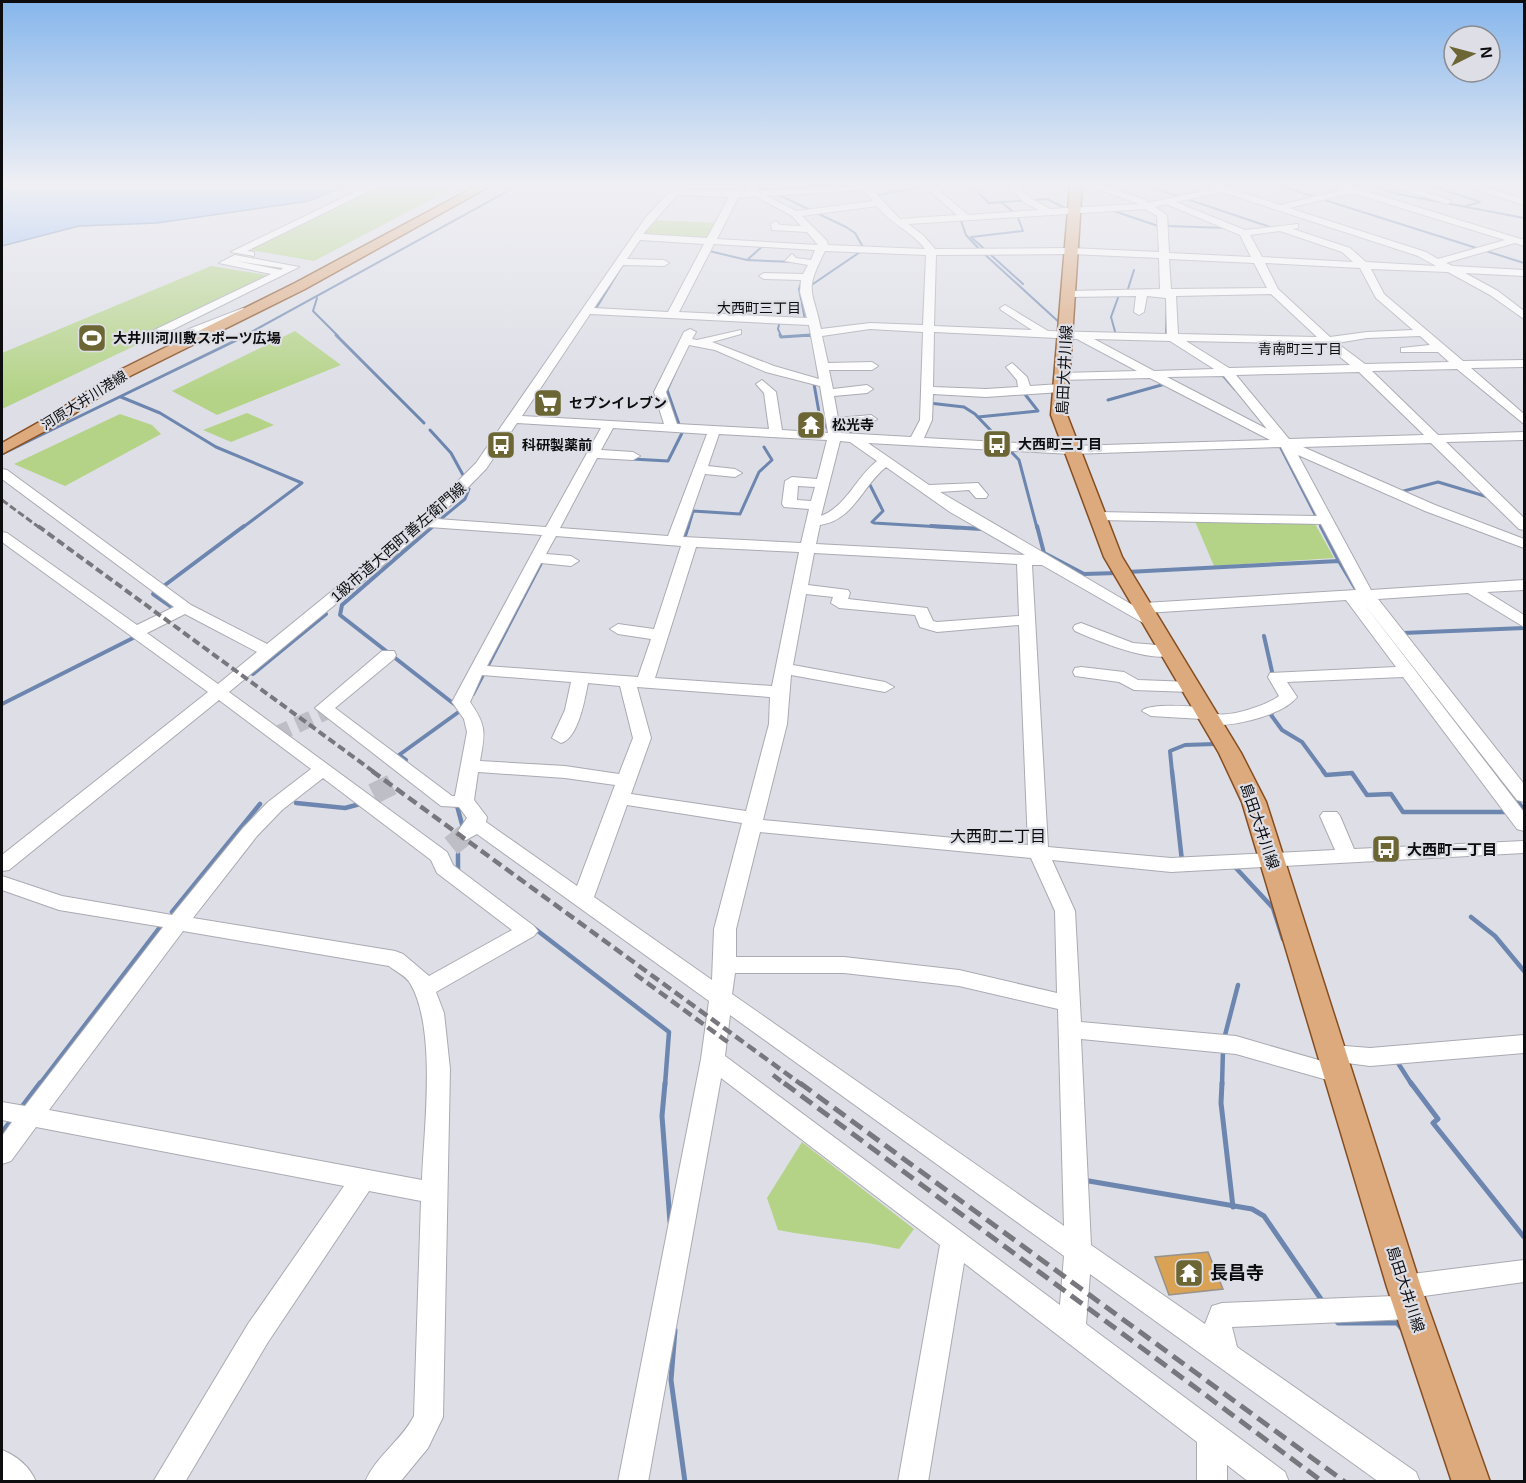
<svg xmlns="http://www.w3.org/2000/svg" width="1526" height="1483" viewBox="0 0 1526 1483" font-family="Arial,'Noto Sans JP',sans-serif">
  <rect width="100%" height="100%" fill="#dddee6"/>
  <g fill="#b4d387">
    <path d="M380,185h79l-145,76 -69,-12z"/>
    <path d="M653,220l63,3 -7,15 -66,-2z"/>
    <path d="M211,266l62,10 -130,61 6,2 -147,70v-56z"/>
    <path d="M295,331l46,34 -124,50 -45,-24z"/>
    <path d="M247,413l27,12 -43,17 -28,-12z"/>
    <path d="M120,414l32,11 9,9 -96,52 -51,-22z"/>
    <path d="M1194,519l120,3 20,36 -120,8z"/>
    <path d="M802,1142l112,87 -15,20c-40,-9 -81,-11 -121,-19l-11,-32z"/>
  </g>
  <path fill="#94baf3" stroke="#6c86af" stroke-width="1.5" d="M2,185h344l-37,16 -152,22 -78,3 -77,20z"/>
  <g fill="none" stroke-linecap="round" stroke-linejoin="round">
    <g stroke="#6c86af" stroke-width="2">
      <path d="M758,185l88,42 9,6 8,14 -3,5 -50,34"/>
      <path d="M970,185l19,18 58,-4 22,11"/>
      <path d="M1145,185l128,43"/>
      <path d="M1277,185l247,78"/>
      <path d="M1371,185l27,9 126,24"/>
      <path d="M1428,185l52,17 -14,4"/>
      <path d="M779,193l-3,-3 11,-1"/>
      <path d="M1001,202l16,13 6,16 -52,6 52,47"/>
      <path d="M1108,209l53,18"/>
      <path d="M884,213l-12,-13 6,-5 44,-8 -1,-2"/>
      <path d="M960,218l6,17 15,16 80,73"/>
      <path d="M1167,221l1,5 58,2"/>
      <path d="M709,251l38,9 18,-16"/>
      <path d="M747,260l47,2"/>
      <path d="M802,280l-3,9 6,31"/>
      <path d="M1127,292l7,-22"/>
      <path d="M1119,295l-8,22 5,18 3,1"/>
      <path d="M317,298l-4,13 25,25"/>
      <path d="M595,310l29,-47"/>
      <path d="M780,320l-2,9 3,7"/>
      <path d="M244,336l275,-151"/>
      <path d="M794,336h18"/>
      <path d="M1166,336l1,-41"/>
    </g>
    <g stroke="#6c86af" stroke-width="3">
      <path d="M336,335l88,88"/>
      <path d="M780,335l1,2 30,-2 2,4"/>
      <path d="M1116,335l3,1"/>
      <path d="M1220,372l15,17"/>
      <path d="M817,381l-3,3 6,34 11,15"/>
      <path d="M121,397l39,16 56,34 86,36 -60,45"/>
      <path d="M1108,400l57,-16"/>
      <path d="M929,403l35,4 11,7 44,46 18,68"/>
      <path d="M978,417l60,-6 -14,-18"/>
      <path d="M839,420l1,6 14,10"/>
      <path d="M430,430l21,23 12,22"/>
      <path d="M1279,444l43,84"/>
      <path d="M2,454l245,-119"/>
      <path d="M632,459l36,2 14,-28 -15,-43 8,-18"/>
      <path d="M870,485l13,26 -11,11 2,1 84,5"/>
      <path d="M1400,492l38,-10 50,15"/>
      <path d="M442,518l23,-19 4,-10"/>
      <path d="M431,528l2,-2"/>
      <path d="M688,528l5,-17 47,3 19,-42 13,-12 -8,-13"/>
    </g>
    <g stroke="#6c86af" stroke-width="4">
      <path d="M433,526l-91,79 -2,10 114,89"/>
      <path d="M931,526l51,3"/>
      <path d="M1037,526l7,27 40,21 33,-1"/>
      <path d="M1321,526l18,35"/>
      <path d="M687,539h-3l4,-13"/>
      <path d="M1127,572l212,-11 18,30"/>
      <path d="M176,610l-23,-16 91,-68"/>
      <path d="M1403,633l121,-5"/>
      <path d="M1264,636l9,40"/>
      <path d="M253,674l73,-60"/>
      <path d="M473,694l70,-135"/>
      <path d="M1439,700l56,72"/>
      <path d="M2,704l135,-68"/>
      <path d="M1274,709l-3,6 11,15 20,12 22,30"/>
      <path d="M406,760l-7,-5 61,-44"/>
      <path d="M1172,772l-2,-21 15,-6 30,-1"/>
    </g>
    <g stroke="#6c86af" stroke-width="4.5">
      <path d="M1172,771l10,90"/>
      <path d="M1323,771l3,4 26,-2 15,22 24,-1 12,18h105"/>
      <path d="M1494,771l30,39"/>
      <path d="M456,802l7,26"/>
      <path d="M296,803l49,5 15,-4"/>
      <path d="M458,854v17"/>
      <path d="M1232,867h3l38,41 10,31"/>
      <path d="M172,912l88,-108"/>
      <path d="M1471,917l24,19 29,35"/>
      <path d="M534,928l135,104 -4,53"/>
      <path d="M1224,1039l14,-54"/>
      <path d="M1398,1063l14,22"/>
      <path d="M39,1085l121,-158"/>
      <path d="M1222,1085l1,-35"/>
    </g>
    <g stroke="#6c86af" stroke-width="5">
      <path d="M665,1083l-3,33 8,106"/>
      <path d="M1222,1083l-1,20 12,104"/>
      <path d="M1411,1083l27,36 -5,4 91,114"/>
      <path d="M21,1108l19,-25"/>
      <path d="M2,1132l8,-10"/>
      <path d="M1083,1180l169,29 12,7 59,86"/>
      <path d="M1334,1318l4,5h59l5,6"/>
      <path d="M675,1330l-4,50 14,102"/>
    </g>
  </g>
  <g fill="#d9a255" stroke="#97928b" stroke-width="1.5">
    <path d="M816,418l7,12 -19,-1 -6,-10z"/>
    <path d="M1208,1252l15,37 -54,6 -14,-38z"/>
  </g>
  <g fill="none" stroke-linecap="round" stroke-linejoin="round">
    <path stroke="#bebfc6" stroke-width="16" stroke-dasharray="16 8" stroke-linecap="butt" d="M275,735l53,-24"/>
    <g stroke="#bebfc6" stroke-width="21" stroke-dasharray="21 10" stroke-linecap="butt">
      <path d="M373,794l26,-13"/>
      <path d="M451,846l15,-12"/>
    </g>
    <g stroke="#aaaab3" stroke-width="2">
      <g id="minor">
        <path d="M369,185h12l-134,66 7,1v4l-23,-4z"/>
        <path d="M676,185h9l-3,5 66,1 -2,-6h9l3,6 110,-6 32,34 57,-4 -34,-30h10l35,30 70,-5 -14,-8 -17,-17h10l13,13 20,11 89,-5 -53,-19h14l46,15 1,3 65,-14 -6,-4h14l60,20 62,-15 -10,-5h14l178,55v6l-9,-3 -69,20 7,3 71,4v6l-59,-3 33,18 26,20v8l-34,-24 -42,-23 -77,-3 13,25 79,67 61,-1v7l-53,1 53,46v10l-67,-55 -85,2 66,64 86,-3v8l-78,2 78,76v12l-5,-1 -88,-86 -128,4 132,58 89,34v9l-99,-37 -127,-56 73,135 153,-10v10l-37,2 37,23v12l-56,-34 -90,6 146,185v18l-7,-2 -156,-200 163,212v19l-7,-2 -114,-152 -116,5 10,15c-14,19 -71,32 -93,27l-2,-5 -51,-3 -9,-5c6,-8 57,-5 68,-2 3,1 4,4 7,5 15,3 50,-9 62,-18l-11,-19 2,-4 126,-6 -50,-67 -200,13 14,10 -8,5 -110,-63h-10l16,282 123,11 164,-8 -15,-34 3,-4h14l3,4 14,33 170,-8v12l-353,19 -119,-12 23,51 6,111 155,14 110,32 4,6 -4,6 -8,3 -102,-29 -155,-15 10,206 114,79 7,-18 10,-3 173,-7 -4,-9 3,-8 10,-4 120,-15v22l-107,15 8,10 -4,9 -10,3 -179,8 5,20 179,125 4,10h-41l-289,-208 -4,50 199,148 4,10h-40l-22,-17v17h-30v-40l-233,-179 -36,219h-30l42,-237 -219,-167 -73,404h-30l83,-423 8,-58 -232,-167 -11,6 -7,-2 -3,-4 11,-16 -8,-11 -18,-1 -126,-98 67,-57h12l2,4 -2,4 -59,49 117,88h3l12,-64 -3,-13 -12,-17 90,-167 -113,-8 -200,165 218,160 6,13 81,61 4,5 -4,5 -98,56 8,21 6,56 -7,348 -15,31 -28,34h-35c11,-26 36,-41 49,-66l7,-215 -52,-10 -101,151 -83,140h-32l95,-158 96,-138 -308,-59 -25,34 -9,3v-28l10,-14 -10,-2v-18l23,4 138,-179 -104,-17 -57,-20v-14l60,20 110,19 71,-87 25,-26 43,-33 -92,-69 -210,170 -7,1v-16l206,-163 -206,-150v-10l5,1 130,92 37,-18 -172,-128v-10l5,1 184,135 76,39 151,-123 58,-58 170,-246zM863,190l10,11 -77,10 -29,-15zM1222,192l196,64 18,10 -70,-4 -16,-14 -57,-19 5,-1v-4l-53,6 -69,-28zM1352,193l153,47 -67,19 -12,-7 -137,-44zM677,195l52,2 -22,41 -64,-4zM755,196l37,20 9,10 -21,-1 -4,-4 -5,3 1,6 35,2 11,13 -101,-6 21,-41zM1166,204l74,31 11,22 -82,-4 -2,-38 -12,-8zM877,206c13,18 35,25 48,43l-97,-4 -1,-4 -25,-25zM1145,209l12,7 2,36 -88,-4 -136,1 -12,-14 -15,-11zM1280,231l62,21 11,10 -91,-5 -12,-22zM640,240l64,4 -36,68 -74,-4 29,-43 41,1 5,-3 -5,-3 -37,-1zM714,244l101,6 -4,10 -15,-2 -4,-4 -7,7 23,4 -5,9 -39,-1 -5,3 5,3 37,1 -1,12 7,26 -128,-6zM825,251l101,4 -3,70 -53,-2 -49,6c-9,-43 -17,-36 4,-78zM1071,254l88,4 1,31 -92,2 -5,3 5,3 68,-1 -2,16 5,3 5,-3 3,-16 19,2 1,36 -119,-3 -43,-26 -5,3 1,2 31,20 -98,-4 2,-71zM1169,259l85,4 13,25 -96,1zM1265,263l95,5 16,30 37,32 -46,2 -37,5 -52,-48zM1271,294l46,43 -139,-3 -2,-38zM590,314l219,11 10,54 -45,-13 -62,-24 29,-8v-4l-44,10 -5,-1 4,-7 -6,-3 -6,3 -30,60 10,32 -142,-8zM870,329l53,3 -3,88 -9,17 -70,-4 -1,-8 31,-2 6,-4 -6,-4 -33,3 -4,-22 33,-3 6,-4 -6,-4 -34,4 -4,-19h43l6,-4 -6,-4 -44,1 -6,-27zM934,332l143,7 60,32 -75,2 -4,1v6l92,-2 120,62 -199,6 -147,-8 8,-18 1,-26 53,3 75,-5 6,-4 -6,-4 -31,2 -3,-9 -15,-14 -6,4 11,13 1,7 -32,2 -53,-2zM1420,336l10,9 -29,3v4h37l11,10 -84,2 -28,-21 30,-5zM1094,339l76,2 44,28 -60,2zM1186,341l138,3 26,21 -121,3zM689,345l26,5 51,22 54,14 8,47 -46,-3 -6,-38 -14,-12 -6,4 8,9 5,36 -92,-5 -11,-32zM1359,372l65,63 -135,4 -53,-64zM1224,376l43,53 -100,-52zM517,423l84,5 -55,99 -109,-8 49,-50zM613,428l94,6 -39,102 -108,-8 37,-70 36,2 7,-4 -7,-4 -32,-2zM719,434l108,6 -10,39 -25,-2 -7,4 -3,23 2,3 25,2 -8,34 -118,-6 22,-63 30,3 7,-4 -7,-4 -27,-3zM840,441l10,1 27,19c-21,16 -30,45 -56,55zM868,443l203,11 210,-7 36,69 -220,-4 -7,4 7,4 224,4 35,66 -212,13 -8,4 -196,-115 29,-2 7,8h10l2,-3 -10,-12 -49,2zM886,467l64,45 75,43 -209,-11 4,-19c34,-5 42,-39 66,-58zM798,486l17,1 -4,14 -14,-1zM556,536l125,10 -27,83 -36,-5 -8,5 8,5 33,5 -13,38 -151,-11 54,-103 30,3 8,-5 -8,-5 -25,-2zM696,547l103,5 -27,134 -117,-8zM814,553l203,11 2,52 -82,6 -4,-1 -6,-13 -79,-9 2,-6 -2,-3 -40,-5zM806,594l27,3 -2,6 8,5 76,7 5,12 17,5 82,-7 9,220 -265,-25 24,-96 4,-49 94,17 9,-5 -9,-5 -92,-17zM185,614l72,38 -39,32 -71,-51zM482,675l89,7 -6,28 -13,28 9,5c17,-4 24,-44 27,-60l32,3 13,52 -14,36 -54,-8 -85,-5c5,-28 7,-35 -10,-59zM637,687l133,10 -1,27 -23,87 -115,-17 20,-56zM478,772l87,6 50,7 -38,101 -91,-64 1,-5 -13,-17zM323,778l108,82 6,13 75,57 -83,46 -26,-22 -8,-3 -202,-33 64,-82 25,-26zM627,805l115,18 -28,106 -2,51 -118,-83zM760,832l271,26 24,53 2,82 -98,-23 -115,-13h-108v-28zM183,931l206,35c6,5 17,10 21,17 27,45 14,145 12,197l-373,-70zM735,973h109l115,13 99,23 6,217 -332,-232zM730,1015l334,241 -4,49 -335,-249z"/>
        <path d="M1388,185h15l49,16 -5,3z"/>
        <path d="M1461,185h15l48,14v6z"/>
        <path d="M235,255l64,12 -133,66 10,1 67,-26 5,3 -1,2 -70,28 -27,-5v-4l121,-58 -52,-11zM236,261l47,7 -2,2z"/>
        <path d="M1081,623l52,20 36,3 8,5c-14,18 -84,-12 -102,-20l-2,-3 2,-3z"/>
        <path d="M1081,667l43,5 14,8 53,2 9,5 -9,5 -57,-2 -15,-8 -44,-6 -2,-4 2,-4z"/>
        <path d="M1524,1035v18l-154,13 -46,-6 -4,-6 4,-6 8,-3 38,3z"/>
        <path d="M2,1450c15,6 28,17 34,32h-34z"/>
      </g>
    </g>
    <g stroke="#864e20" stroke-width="3">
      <g id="major">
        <path d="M478,185h14l-187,104 -175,87 -68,46 -60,32v-11l48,-27 70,-46 175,-87z"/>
        <path d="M1070,185h12l-15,230 55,142 119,196 25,49 155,485 69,195h-38l-65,-195 -145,-485 -23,-49 -115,-196 -53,-142z"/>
      </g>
    </g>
    <use href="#minor" fill="#fff" fill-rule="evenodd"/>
    <use href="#major" fill="#ddaa7e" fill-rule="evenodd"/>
    <path stroke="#77777d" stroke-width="3" stroke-dasharray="7 3" stroke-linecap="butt" d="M2,500l38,28"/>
    <path stroke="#77777d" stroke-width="4" stroke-dasharray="8 4" stroke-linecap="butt" d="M38,526l336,246"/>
    <g stroke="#77777d" stroke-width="4.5" stroke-dasharray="10 5" stroke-linecap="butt">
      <path d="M372,771l430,314"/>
      <path d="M635,974l94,69"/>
      <path d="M773,1075l13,10"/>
    </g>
    <g stroke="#77777d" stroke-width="5" stroke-dasharray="14 7" stroke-linecap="butt">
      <path d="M784,1083l539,399"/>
      <path d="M800,1083l545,399"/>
    </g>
  </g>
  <linearGradient id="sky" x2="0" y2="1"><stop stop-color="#86b6ec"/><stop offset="0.47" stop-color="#f0f0f4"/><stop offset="1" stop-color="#f0f0f4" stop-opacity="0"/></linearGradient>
  <rect width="1526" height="393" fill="url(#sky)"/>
  <defs>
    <g id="stadium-square" transform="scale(1.5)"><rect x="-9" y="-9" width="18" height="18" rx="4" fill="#6b6633" stroke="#dddee6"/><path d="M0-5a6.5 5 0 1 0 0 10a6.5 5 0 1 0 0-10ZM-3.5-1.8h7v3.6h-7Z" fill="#fff"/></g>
    <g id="supermarket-square" transform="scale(1.5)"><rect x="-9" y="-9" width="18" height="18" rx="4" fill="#6b6633" stroke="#dddee6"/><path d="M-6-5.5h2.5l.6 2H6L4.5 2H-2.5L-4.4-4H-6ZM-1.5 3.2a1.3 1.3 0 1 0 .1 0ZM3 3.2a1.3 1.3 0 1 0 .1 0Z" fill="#fff"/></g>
    <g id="temple-square" transform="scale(1.5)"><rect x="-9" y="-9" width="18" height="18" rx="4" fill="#6b6633" stroke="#dddee6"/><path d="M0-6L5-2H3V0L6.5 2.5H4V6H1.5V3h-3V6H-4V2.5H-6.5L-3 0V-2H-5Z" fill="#fff"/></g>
    <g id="bus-square" transform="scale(1.5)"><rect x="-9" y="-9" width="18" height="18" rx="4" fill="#6b6633" stroke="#dddee6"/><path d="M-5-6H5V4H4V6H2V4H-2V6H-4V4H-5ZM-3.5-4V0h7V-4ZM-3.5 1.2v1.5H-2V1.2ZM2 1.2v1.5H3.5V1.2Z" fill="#fff"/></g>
  </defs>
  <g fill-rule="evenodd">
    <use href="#stadium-square" x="92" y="338"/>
    <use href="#supermarket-square" x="548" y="403"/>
    <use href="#temple-square" x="811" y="425"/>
    <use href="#bus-square" x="997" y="444"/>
    <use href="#bus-square" x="501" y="445"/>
    <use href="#bus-square" x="1386" y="849"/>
    <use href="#temple-square" x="1189" y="1273"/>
  </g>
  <g text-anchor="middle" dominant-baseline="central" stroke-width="4.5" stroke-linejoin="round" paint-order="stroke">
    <g font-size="14" fill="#0d0d10" stroke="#dddee6">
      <text x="759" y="308">大西町三丁目</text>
      <text x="1300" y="349">青南町三丁目</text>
    </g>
    <g font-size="14" font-weight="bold" fill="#0d0d10" stroke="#dddee6" text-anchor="start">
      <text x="113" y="338">大井川河川敷スポーツ広場</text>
      <text x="569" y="403">セブンイレブン</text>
      <text x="832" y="425">松光寺</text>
      <text x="1018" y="444">大西町三丁目</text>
      <text x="522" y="445">科研製薬前</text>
    </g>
    <g font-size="14" fill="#0d0d10" stroke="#dddee6">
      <text transform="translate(84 400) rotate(-32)">河原大井川港線</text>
    </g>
    <g font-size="15" fill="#0d0d10" stroke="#dddee6">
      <text transform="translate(1064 370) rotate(-87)">島田大井川線</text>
      <text transform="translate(398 542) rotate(-41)">1級市道大西町善左衛門線</text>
      <text transform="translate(1260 826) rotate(71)">島田大井川線</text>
      <text transform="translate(1406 1289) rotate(72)">島田大井川線</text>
    </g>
    <g font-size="15" font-weight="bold" fill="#0d0d10" stroke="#dddee6" text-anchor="start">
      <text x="1407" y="849">大西町一丁目</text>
    </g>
    <g font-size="16" fill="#0d0d10" stroke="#dddee6">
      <text x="998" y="836">大西町二丁目</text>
    </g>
    <g font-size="18" font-weight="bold" fill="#0d0d10" stroke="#dddee6" text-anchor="start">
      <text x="1210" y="1273">長昌寺</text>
    </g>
  </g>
  <rect width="1526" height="1483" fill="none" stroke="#0d0d10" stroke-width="6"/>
  <g transform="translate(1472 54) rotate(84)"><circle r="28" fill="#dddee6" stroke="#8a8a90" stroke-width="1.5"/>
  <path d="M0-4.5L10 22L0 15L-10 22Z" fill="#6b6633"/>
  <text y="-9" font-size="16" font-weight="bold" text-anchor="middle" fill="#0d0d10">N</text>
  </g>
</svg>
